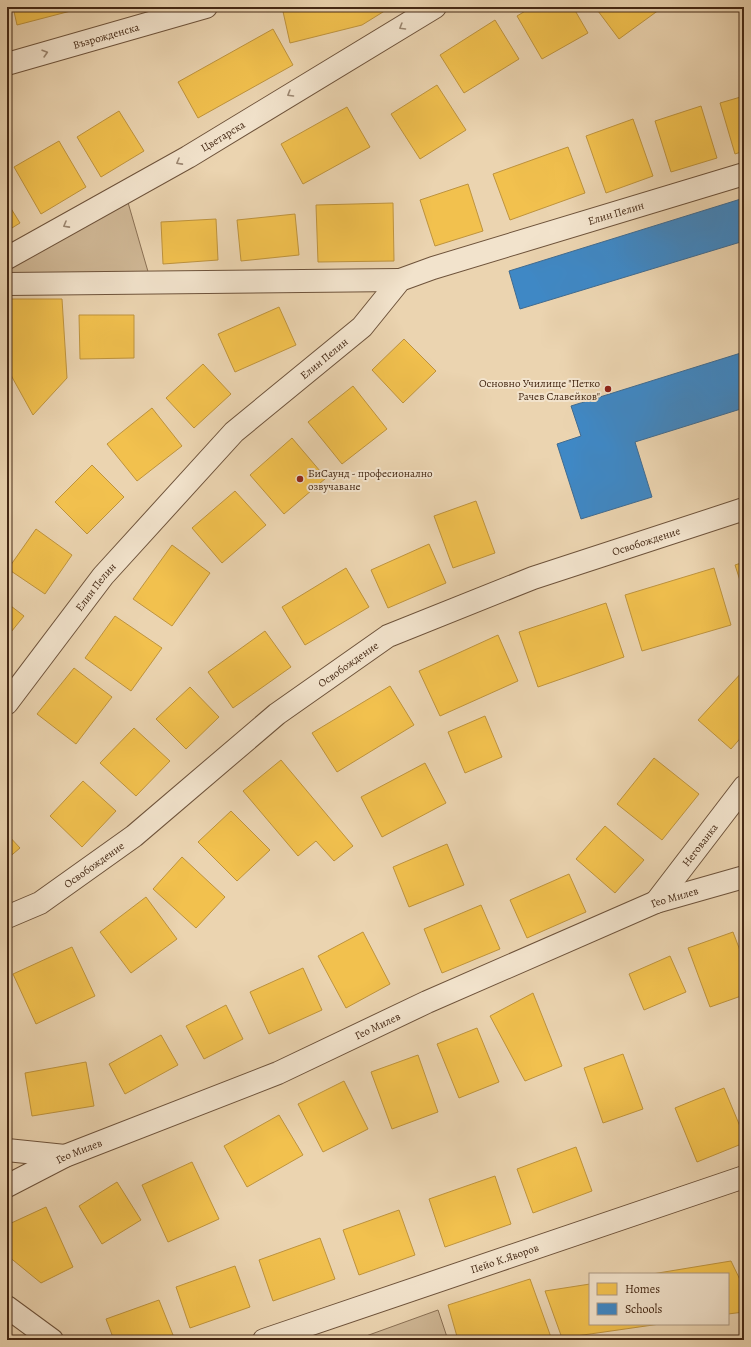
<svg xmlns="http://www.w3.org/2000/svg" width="751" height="1347" viewBox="0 0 751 1347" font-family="Alegreya,serif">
  <rect width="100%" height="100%" fill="#ebd4b0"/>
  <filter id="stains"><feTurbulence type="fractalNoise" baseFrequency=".005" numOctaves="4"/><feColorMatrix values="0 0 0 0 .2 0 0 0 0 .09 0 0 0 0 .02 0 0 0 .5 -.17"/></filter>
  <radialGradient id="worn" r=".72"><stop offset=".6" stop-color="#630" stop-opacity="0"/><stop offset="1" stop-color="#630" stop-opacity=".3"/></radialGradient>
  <g fill="#cfb795" stroke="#8a7054">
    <path d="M127,199l22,76 -142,2v-12z"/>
    <path d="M438,1310l10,30h-93z"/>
  </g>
  <g fill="#f2c14e" stroke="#be933d">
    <path d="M13,7h73l-69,18z"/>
    <path d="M282,7h109l-29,18 -72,18z"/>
    <path d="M532,7h41l15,26 -46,26 -25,-43z"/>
    <path d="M595,7h68l-44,32z"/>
    <path d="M495,20l24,39 -55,34 -24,-38z"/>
    <path d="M273,29l20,36 -95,53 -20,-36z"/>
    <path d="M437,85l29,45 -46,29 -29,-45z"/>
    <path d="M744,96v55l-9,3 -15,-51z"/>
    <path d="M701,106l16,52 -46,14 -16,-51z"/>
    <path d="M347,107l23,40 -67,37 -22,-40z"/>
    <path d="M119,111l25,40 -43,26 -24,-40z"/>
    <path d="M633,119l20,57 -47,17 -20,-57z"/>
    <path d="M59,141l27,46 -45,27 -27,-47z"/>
    <path d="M568,147l17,46 -75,27 -17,-46z"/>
    <path d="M468,184l15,47 -48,15 -15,-46z"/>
    <path d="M7,202l13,21 -13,8z"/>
    <path d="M393,203l1,58 -76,1 -2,-57z"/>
    <path d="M295,214l4,41 -58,6 -4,-41z"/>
    <path d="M216,219l2,41 -55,4 -2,-42z"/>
    <path d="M7,299h55l5,79 -34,37 -26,-47z"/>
    <path d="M279,307l17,38 -61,27 -17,-38z"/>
    <path d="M79,315h55v43l-54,1z"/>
    <path d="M404,339l32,32 -33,32 -31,-33z"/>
    <path d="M203,364l28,30 -37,34 -28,-30z"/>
    <path d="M353,386l34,43 -45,35 -34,-42z"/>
    <path d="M152,408l30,38 -45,35 -30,-37z"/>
    <path d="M292,438l34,40 -42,36 -34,-39z"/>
    <path d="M92,465l32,32 -37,37 -32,-32z"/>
    <path d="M235,491l31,34 -44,38 -30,-35z"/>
    <path d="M476,501l19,52 -42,15 -19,-52z"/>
    <path d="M36,529l36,26 -27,39 -37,-25z"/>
    <path d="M429,544l17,39 -58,25 -17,-38z"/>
    <path d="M172,545l38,28 -38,53 -39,-27z"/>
    <path d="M744,562v31l-9,-28z"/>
    <path d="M346,568l23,39 -64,38 -23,-38z"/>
    <path d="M714,568l17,57 -89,26 -17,-56z"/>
    <path d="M7,603l17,13 -17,21z"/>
    <path d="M606,603l18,54 -86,30 -19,-55z"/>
    <path d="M115,616l47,32 -31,43 -46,-33z"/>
    <path d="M265,631l26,36 -58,41 -25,-36z"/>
    <path d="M498,635l20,46 -78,35 -21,-45z"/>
    <path d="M74,668l38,29 -36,47 -39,-30z"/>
    <path d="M744,670v64l-13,15 -33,-29z"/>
    <path d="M390,686l24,39 -77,47 -25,-39z"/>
    <path d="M190,687l29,30 -33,32 -30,-30z"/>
    <path d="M485,716l17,41 -37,16 -17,-41z"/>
    <path d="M134,728l36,33 -34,35 -36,-33z"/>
    <path d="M654,758l45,36 -37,46 -45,-36z"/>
    <path d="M281,760l72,86 -19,15 -18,-20 -18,15 -55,-65z"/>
    <path d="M425,763l21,40 -64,34 -21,-40z"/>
    <path d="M83,781l33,30 -34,36 -32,-31z"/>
    <path d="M231,811l39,39 -33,31 -39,-39z"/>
    <path d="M605,826l39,34 -29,33 -39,-34z"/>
    <path d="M7,834l13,14 -13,11z"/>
    <path d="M447,844l17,41 -55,22 -16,-40z"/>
    <path d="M182,857l43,40 -29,31 -43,-39z"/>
    <path d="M569,874l17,38 -59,26 -17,-38z"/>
    <path d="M146,897l31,42 -46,34 -31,-41z"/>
    <path d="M481,905l19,44 -58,24 -18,-44z"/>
    <path d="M363,932l27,52 -44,24 -28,-52z"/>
    <path d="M733,932l11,29v34l-34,12 -22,-59z"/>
    <path d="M72,947l23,49 -59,28 -23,-50z"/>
    <path d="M670,956l16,36 -42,18 -15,-36z"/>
    <path d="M303,968l19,42 -53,24 -19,-42z"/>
    <path d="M533,993l29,73 -37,15 -35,-65z"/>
    <path d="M226,1005l17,34 -39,20 -18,-33z"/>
    <path d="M477,1028l22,54 -40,16 -22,-54z"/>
    <path d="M161,1035l17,30 -53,29 -16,-30z"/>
    <path d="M623,1054l20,55 -40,14 -19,-55z"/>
    <path d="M418,1055l20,57 -46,17 -21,-57z"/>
    <path d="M86,1062l8,44 -62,10 -7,-43z"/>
    <path d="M344,1081l24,48 -45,23 -25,-48z"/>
    <path d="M724,1088l20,48v7l-47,19 -22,-54z"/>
    <path d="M279,1115l24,40 -56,32 -23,-41z"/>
    <path d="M576,1147l16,44 -59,22 -16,-44z"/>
    <path d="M192,1162l27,57 -51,23 -26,-57z"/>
    <path d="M495,1176l16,48 -66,23 -16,-48z"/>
    <path d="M117,1182l24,38 -39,24 -23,-38z"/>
    <path d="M46,1207l27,60 -32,16 -33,-27 -1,-31z"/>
    <path d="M399,1210l16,45 -56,20 -16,-45z"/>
    <path d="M320,1238l15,41 -62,22 -14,-41z"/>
    <path d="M731,1261l13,27v24l-16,2v-40h-76z"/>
    <path d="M235,1266l15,41 -60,21 -14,-41z"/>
    <path d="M530,1279l22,61h-94l-10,-35z"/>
    <path d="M590,1284v40h70l-98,14 -17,-47z"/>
    <path d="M159,1300l16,40h-61l-8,-21z"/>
  </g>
  <g fill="#3f88c5" stroke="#406b90">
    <path d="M744,198v43l-224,68 -11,-38z"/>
    <path d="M744,352v56l-109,34 17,55 -71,22 -24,-75 24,-8 -10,-30z"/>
  </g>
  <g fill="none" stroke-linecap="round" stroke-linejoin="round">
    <g stroke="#6e533b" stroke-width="24">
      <g id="minor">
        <path id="s1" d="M7,64l199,-57"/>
        <path id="s2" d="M7,258l181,-101 247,-150"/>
        <path d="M7,284l393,-4"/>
        <path id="s3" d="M7,703l96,-127 131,-144 128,-105 38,-47 33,-12 311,-94"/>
        <path id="s4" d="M656,902l88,-115"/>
        <path id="s5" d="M7,917l33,-14 94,-67 143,-122 111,-78 145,-58 211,-69"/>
        <path d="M7,1150l58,6"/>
        <path id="s6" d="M7,1186l58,-30 213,-83 149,-71 229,-100 88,-25"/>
        <path d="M7,1307l45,33"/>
        <path id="s7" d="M264,1340l480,-163"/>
      </g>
    </g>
    <use href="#minor" stroke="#f2e3cc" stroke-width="22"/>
  </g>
  <defs><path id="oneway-chevron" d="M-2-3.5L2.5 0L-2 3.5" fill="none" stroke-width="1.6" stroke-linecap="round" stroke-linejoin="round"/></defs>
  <g stroke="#9b8670">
    <use href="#oneway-chevron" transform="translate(402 27) rotate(149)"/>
    <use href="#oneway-chevron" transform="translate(45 53) rotate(-16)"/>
    <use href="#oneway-chevron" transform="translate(290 94) rotate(149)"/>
    <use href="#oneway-chevron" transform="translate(179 162) rotate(151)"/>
    <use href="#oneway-chevron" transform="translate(66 225) rotate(151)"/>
  </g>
  <g fill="#8f2418" stroke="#f2e3cc" stroke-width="1.5">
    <circle cx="608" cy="389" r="4"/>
    <circle cx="300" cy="479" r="4"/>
  </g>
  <g text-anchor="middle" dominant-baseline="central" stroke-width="4" stroke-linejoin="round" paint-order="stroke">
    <g font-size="11" fill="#442814" stroke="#f2e3cc">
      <text stroke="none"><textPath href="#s1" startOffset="103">Възрожденска</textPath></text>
      <text stroke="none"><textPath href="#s2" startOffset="248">Цветарска</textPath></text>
      <text stroke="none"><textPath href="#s3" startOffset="806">Елин Пелин</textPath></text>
      <text stroke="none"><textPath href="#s3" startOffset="470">Елин Пелин</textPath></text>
      <text stroke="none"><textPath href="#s5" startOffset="750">Освобождение</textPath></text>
      <text stroke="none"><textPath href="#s3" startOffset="146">Елин Пелин</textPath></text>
      <text stroke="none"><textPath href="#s5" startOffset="426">Освобождение</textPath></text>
      <text stroke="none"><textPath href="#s4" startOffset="72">Негованка</textPath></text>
      <text stroke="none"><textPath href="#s5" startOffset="102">Освобождение</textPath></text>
      <text stroke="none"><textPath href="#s6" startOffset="728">Гео Милев</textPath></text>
      <text stroke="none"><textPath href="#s6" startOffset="404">Гео Милев</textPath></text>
      <text stroke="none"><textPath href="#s6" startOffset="80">Гео Милев</textPath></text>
      <text stroke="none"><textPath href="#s7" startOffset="254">Пейо К.Яворов</textPath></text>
    </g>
    <g font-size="11" fill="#442814" stroke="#f2e3cc" text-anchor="end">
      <text x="600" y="383">Основно Училище "Петко<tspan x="600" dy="13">Рачев Славейков"</tspan></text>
      <text x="308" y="473" text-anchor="start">БиСаунд - професионално<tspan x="308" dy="13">озвучаване</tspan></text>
    </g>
  </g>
  <rect width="751" height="1347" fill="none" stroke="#ebd4b0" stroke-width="24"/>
  <rect x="8" y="8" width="735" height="1331" fill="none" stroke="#442814" stroke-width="2"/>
  <rect x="12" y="12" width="727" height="1323" fill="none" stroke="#442814"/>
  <rect x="589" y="1273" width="140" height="52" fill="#f2e3cc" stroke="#ac9882"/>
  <rect x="597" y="1283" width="20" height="12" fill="#f2c14e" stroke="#ac9882"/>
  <text x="625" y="1293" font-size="12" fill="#442814">Homes</text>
  <rect x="597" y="1303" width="20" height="12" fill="#3f88c5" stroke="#ac9882"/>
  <text x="625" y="1313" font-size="12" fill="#442814">Schools</text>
  <rect width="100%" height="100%" filter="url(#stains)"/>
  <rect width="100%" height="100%" fill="url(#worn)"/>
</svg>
